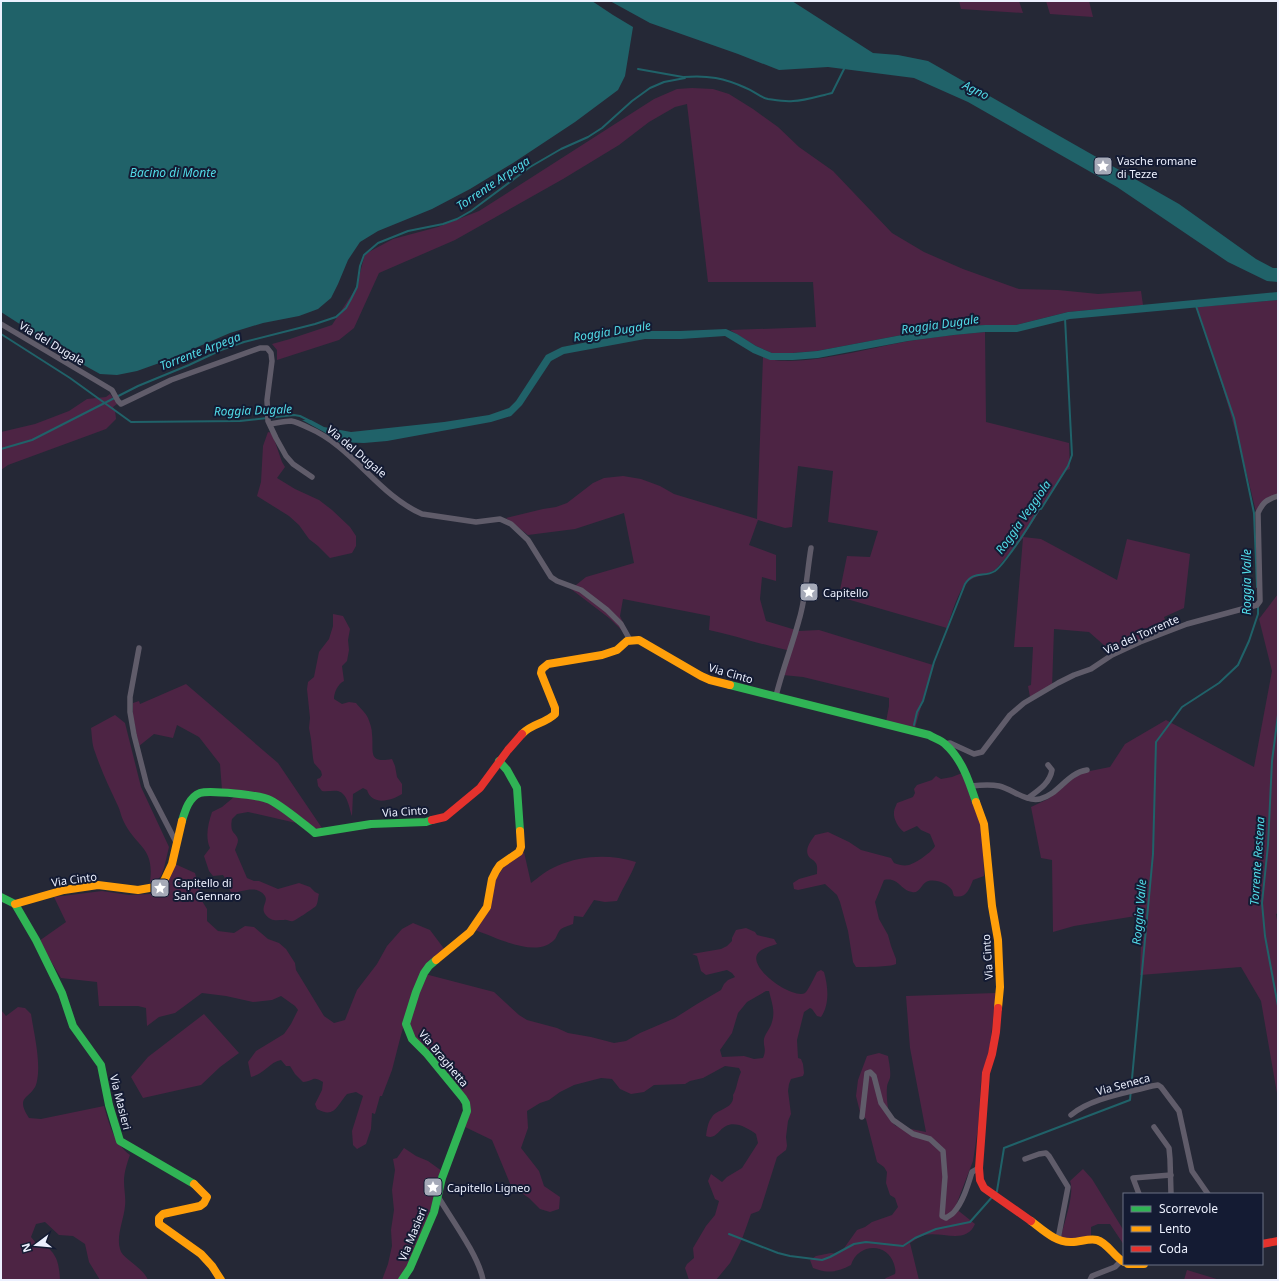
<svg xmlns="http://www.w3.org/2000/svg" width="1279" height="1281" viewBox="0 0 1279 1281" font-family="'Noto Sans',sans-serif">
  <rect width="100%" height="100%" fill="#252836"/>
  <g fill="#4d2444" fill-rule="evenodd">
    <path d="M959,1h60l4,12 -62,-4z"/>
    <path d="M1046,1h43l4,16 -43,-3z"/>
    <path d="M692,88l21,1 16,5 24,15 25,18 21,20 34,24 59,62 32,19 39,17 56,20 39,1 40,4 43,-3 2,14 -75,7 -52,13h-31l-32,2 -46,7 -90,17 -24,2h-21l-16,-7 -26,-16 86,-3 -3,-45h-105l-21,-178 -12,3 -26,15 -30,23 -56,34 -108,61 -76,33 -25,55 -15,12 -62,20v-10l-5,-6 18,-5 42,-14 24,-37 9,-34 28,-15 45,-12 41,-16 175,-112 23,-10z"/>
    <path d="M1278,300v198l-8,3 -14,11c-16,-70 -36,-136 -59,-205z"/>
    <path d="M985,332l1,90 83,21 1,26 -5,2 -42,66 18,2 76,41 10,-41 63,15 -6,54 -20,9 4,10 -55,26 -24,-21 -35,-3 -2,59 -22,9 -2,-11 3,-1 2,-38h-19l9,-109 -27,31c-8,6 -18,6 -26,11 -11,6 -19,36 -23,48l-114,-33 7,-5 7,-34 23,1 8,-26 -50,-9 5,-51 -35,-5 -6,61 -7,1 -27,-8 -9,25 27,10v26l-14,-4 -2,22 6,22 33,10 20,-1 114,35 -18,63 -29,-6 3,-16v-8l-86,-21 -20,-2 8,-24c-28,-6 -55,-15 -82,-21l1,-14 -87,-17 -3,17 10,22 -21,-20 -38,-29 15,-12 48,-14 -10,-50 -49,16 -47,6 -22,-17 37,-9 13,-2 11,-4 26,-20 11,-5 19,-2 18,3 19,7 14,8 83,25 6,-162c30,13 111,-10 146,-16 25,-4 51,-7 76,-9z"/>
    <path d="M110,394l7,10 -4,3 2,3 1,9 -10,10 -98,36 -7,5v-38l34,-8 34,-13 18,-12 19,-2z"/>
    <path d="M268,432l4,1 10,29 3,5 -8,11 18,11 24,11 13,10 18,17 6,9v10l-4,7 -22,5 -12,-12 -9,-7 -10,-14 -10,-9 -32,-20 4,-14 2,-36z"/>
    <path d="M1278,594v319l-2,1 2,11v174l-17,-98 -20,-34 -101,8 2,-60 -68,11 -21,6 -1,-72 -11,-2 -10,-51 17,-8 32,-26 30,-6 15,-23 41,-24 88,47 18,-96 -13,-52z"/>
    <path d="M333,614l10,2 7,13 -2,11 1,10 -2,11 -5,5 2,15c-6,3 -10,11 -10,18l8,5 7,-2 7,1c4,5 10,10 12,15 2,5 4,11 4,16 2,17 -5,30 20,25l3,7 2,11 5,7v10c-11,7 -30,12 -35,-4l-4,-2 -10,6 -1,22c-3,-8 -4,-22 -14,-25 -5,-1 -11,1 -16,0l-4,-5 -1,-7 3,-1 2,-3 -1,-4 -7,-8 -1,-5 -2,-19 -2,-11 1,-10 -3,-29 1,-7 6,-5 5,-25 10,-13 4,-13z"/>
    <path d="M186,684l92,79 46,68 -19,-6 -57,-13 -11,2 -5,5c-3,16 5,13 6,21 0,3 -2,7 -3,10l12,28 7,3h5l19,8 21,-6 11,4 5,5 4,2c-1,3 -1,9 -3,12 -2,2 -20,14 -23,15 -3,1 -6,-2 -9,-1 -8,0 -13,2 -19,-6 -6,-9 9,-15 -6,-23 -7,-4 -19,1 -27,2 -5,-5 -5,-13 -9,-18l-10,1 -4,-5 -5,-15 6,-8c-5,-11 -2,-24 2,-36l10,-5 18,-15 -18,-2 -2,-26 -21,-27 -22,-12 -4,13 -19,-4 -15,12 -6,-29v-14l6,-2 1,3z"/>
    <path d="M115,715l10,8 16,64 28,60 -5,21 -3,8 -4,4 -5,4 -2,-2c5,-36 -15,-35 -27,-62 -2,-4 -3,-10 -5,-14 -8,-17 -17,-36 -23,-54 -3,-7 -3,-16 -4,-24z"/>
    <path d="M962,773l18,51 3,14 1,38 -11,4c-4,10 -7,19 -19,16 -1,-2 -1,-4 -2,-6 -5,-7 -18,-12 -26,-8 -5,3 -7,12 -14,10 -12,-2 -13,-15 -28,-12l-9,22 4,17 9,16 3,11 5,13v5c-5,3 -34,3 -40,3l-3,-5 -5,-31 -8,-29 -3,-7 -12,-11 -27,6 -4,-1 -1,-6 6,-4 18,-5c0,-4 1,-9 -2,-12 -1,-2 -4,-3 -5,-4 -7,-8 1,-17 5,-23l13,-3 21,10 12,8 30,8 3,5c5,2 10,3 15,2 7,-2 23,-13 26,-19l-5,-12 -9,-4 -4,-4 -13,6c-5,-3 -11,-13 -10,-20 0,-3 2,-6 3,-9l16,-6 2,-4 -1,-4 3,-4 15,-5 4,-4 5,3 11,-2z"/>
    <path d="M524,852l7,31c8,-6 16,-13 26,-17 25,-11 53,-12 79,-4 -5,14 -13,25 -19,39l-12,1 -11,-2 -11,17 -9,-1 -1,8c-3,1 -9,3 -12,5 -6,6 -2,10 -14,16 -20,9 -52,-8 -72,-15l19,-48 11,-17z"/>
    <path d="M175,864l20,9 7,28 5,8v12l11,10 16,2 11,-7 9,1 14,12 11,4 7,6 9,14 1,7 28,46 10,7 11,-3 12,-30 20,-26 10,-18 15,-17 11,-6 17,7 15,20 -31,42 -13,43 -9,35 -10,26h-2l-5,18 -3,-1 -1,16 -5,15 -9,5 -4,-4 -1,-14 11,-35 -7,-4 -9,2c-10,11 -12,25 -30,15l-2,-5 7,-14 1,-8c-11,-7 -9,-1 -20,0l-8,-8 -5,-8h-4l-5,-6c-13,3 -15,13 -30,17l-3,-15 8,-11 28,-17 7,-10 7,-14 -3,-4 -14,-10 -9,4 -19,2 -27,-6 -24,-3 -27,20 -16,4 -12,9 -1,-18 -8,-2h-39l-2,-24 -36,-4 -22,-37 27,-19 -12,-25 48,-6 27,4 21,-1 14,-7 5,-7z"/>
    <path d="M746,928l9,4 2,3 17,4 3,5c-6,2 -13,4 -17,7 -18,14 33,49 45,42 3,-2 10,-17 12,-21l4,-2 3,2c4,14 6,32 -3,45l-4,-1 -5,-7 -2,-1 -6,4 -7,28 1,18 3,1 2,5 1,9 -1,3 -12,3 -2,5 -1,7 3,23 -3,7 -2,16 1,9 -1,4 -9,7 -16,51 -2,3 -8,3 -9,25 -12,24 -14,17h-27l-4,-12 2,-4 7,-6 -1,-10 13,-22 9,-11 4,-14 -4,-2 -7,-18 3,-7 11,8 5,-5 15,-9 16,-25 -2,-9c-8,-6 -21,-13 -30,-8 -8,4 -10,14 -20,10 1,-7 2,-14 6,-19 5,-8 23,-8 21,-22 4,-6 4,-15 8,-23l-2,-4 -14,-2 -22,12 -13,3 -5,3 -31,1 -10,7 -13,2 -11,-5 -8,-10 -11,-1 -27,7 -14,7 -11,8 -9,3 -13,8 1,17 -7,20 18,23 5,15 16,11 -1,12 -9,3 -10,-3 -11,-11 -18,-12 -19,-46 -27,-13 4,-17 -63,-79 19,-57 69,18 25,23 8,5 30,8 11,5 23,4 23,6 12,-2 14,-8 35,-15 22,-14 24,-14 3,-6 4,-4 7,-3 -3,-4 -5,-3 -21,5 -5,-4 -4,-15 -5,-2 29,-5 6,-3 5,-5v-3l4,-8zM766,991h3c3,13 7,21 2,34 -2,5 -6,9 -7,14 -1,8 3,10 -1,19l-9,1 -10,-3 -22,1 -2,-7 12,-17 6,-20 9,-11z"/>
    <path d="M996,993l-6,52 -9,36 -3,47 -5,33 -18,47 20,16c-9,21 -33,7 -50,11 -5,1 -10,5 -15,8l9,37h-35l2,-2 9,-4c1,-4 0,-6 -1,-10 -7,-23 -37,-20 -43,1 -13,7 -23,9 -38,3l-3,-8 6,-4 15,-3 6,1 5,-3 15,-21 8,-3 7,-5 20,-7 6,-8 -3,-9 -5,-3 -4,-12 1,-11 -3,-5 -7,-5 -11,-43 -6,-7 -4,-16 2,-16 9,-24 12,-3 9,3c1,7 3,14 2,22 -1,3 -3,6 -3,9 -1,10 1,33 9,39l30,6 -16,-84 -4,-52z"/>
    <path d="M18,1007l7,1 6,6c3,20 10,47 6,67 -3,18 -24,13 -8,37l12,1 63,-13c5,18 10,37 26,49 -3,8 -6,18 -6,26 0,9 2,17 1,25 -1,13 -9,30 -5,43 2,10 22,17 28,31h-48l-11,-18 -4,-18 -12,-8 -14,-1 -14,-13 -9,2 -5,13 5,6 3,-2c17,11 20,19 21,39h-59v-270l5,6z"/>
    <path d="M204,1014l35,39 -19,14 -19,18 -58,13 -12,-21 17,-20z"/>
    <path d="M404,1148l12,8 12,5 18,13 -41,106h-23l6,-16 4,-18 -1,-16 3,-20 -2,-20 3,-20 -2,-11 4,-1z"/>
    <path d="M1083,1169l9,10 32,52v14l-14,-21h-12l-7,3v10l-25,2 -5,-2c3,-14 14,-44 9,-56z"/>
    <path d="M1187,1270l33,10h-36z"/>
  </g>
  <g fill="#206269">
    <path d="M1,1h591l21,14 20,12 -8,49 -7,14 -43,32 -62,41 -43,26 -38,20 -54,22 -18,11 -12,18 -10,24 -7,14 -13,11 -19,7 -36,7 -33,10 -65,28 -28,10 -20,4 -17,-1 -18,-10 -81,-52z"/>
    <path d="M610,1h182l81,52 25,2 30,6 251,143 77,55 17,9h5v14l-11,-1 -39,-19 -111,-75 -149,-85 -54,-24 -86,-11 -49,3 -41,-16 -88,-31z"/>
    <path d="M1278,292v8l-208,19 -53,13h-32l-31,3 -46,6 -90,17 -25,2h-23l-17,-7 -28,-17 -44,3h-36l-81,15 -13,7 -29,44 -11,11 -20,6 -104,19 -23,2 -27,-1 -13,-10 -22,-12h9l13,7 27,5 93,-10 45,-7 20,-7 7,-7 30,-46 16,-8 82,-16h36l46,-2 11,5 19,12 16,7h21l24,-2 90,-17 46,-7 32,-2h31l52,-13z"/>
  </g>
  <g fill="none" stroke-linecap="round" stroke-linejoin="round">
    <g stroke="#206269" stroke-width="2">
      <path d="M638,69l45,8"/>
      <path d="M1196,306l38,112 20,95 3,74"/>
      <path d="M1,334l69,44 61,44 109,-1 54,-6 6,1 10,5"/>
      <path d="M1,449l31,-9 106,-54 51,-21 32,-15 23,-8 71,-18 21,-7 10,-9 5,-9 6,-12 3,-21 4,-11 14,-12 30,-12 35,-7 14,-5 14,-8 59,-44 31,-18 27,-12 14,-9 30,-27 18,-13 14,-6 21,-4 -1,-1c24,-2 40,1 62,11 8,3 13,9 22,11 7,1 17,3 25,2 12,0 26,-5 39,-8l13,-26"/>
      <path d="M1278,715l-6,46 -4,84 -6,58 3,33 13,70"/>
      <path d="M914,725l3,-13 6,-11 11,-39 31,-78c9,-14 19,-6 30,-13 4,-3 8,-8 11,-12 12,-16 23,-32 33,-50h2l27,-43 4,-11 -7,-137"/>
      <path d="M996,1193l1,-2 7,-43 126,-48 23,-246 3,-112 26,-35 37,-24 19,-18 11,-24 9,-27v-9"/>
      <path d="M729,1234l49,19 12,3 32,4 8,-3 24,-13 12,-2 37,4 12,-8 21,-9 34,-7 23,-26"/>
    </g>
    <g stroke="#605c6a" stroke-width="5.5">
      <path d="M1,324l111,66 6,11 3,3 50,-24 89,-32h7l4,5 1,8 -5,39 1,21 8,17 10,18 7,8 19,13"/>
      <path d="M270,424c7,-1 15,-3 21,-3 6,1 12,4 18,7 44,19 69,67 113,86l54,8 24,-3 11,5 17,16 23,37 6,4 24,9 26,20 14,14 9,16"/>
      <path d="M139,648l-9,49v15l4,23 13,51 29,56"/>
      <path d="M776,696c6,-25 16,-50 23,-76 7,-23 8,-48 12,-72"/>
      <path d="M945,744l5,-1 24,11 8,-2 28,-37 14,-12 34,-20 16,-8 17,-6 21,-14 28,-13 47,-18 70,-19 3,-4 -2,-88c5,-11 8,-13 20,-17"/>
      <path d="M971,786c9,-1 19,-2 28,0 13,3 27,16 41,13 18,-4 27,-26 47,-29"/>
      <path d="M1028,798c11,-8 22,-15 24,-28l-4,-5"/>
      <path d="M1071,1115c20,-17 55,-22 81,-29l6,-1 3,2 18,24 13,60 16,23"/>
      <path d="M862,1117l5,-44 3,-1 4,4 7,27 12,17 20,14 17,5 13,12 2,26 -3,39 4,2c2,-2 6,-3 8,-6 9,-10 14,-27 18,-40l7,-4"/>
      <path d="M1154,1127l15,21 1,11 1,35"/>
      <path d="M1025,1159l14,-5 7,-1 3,3 19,31 -10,52"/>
      <path d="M1139,1194l-6,-16 38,-3"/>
      <path d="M437,1195c13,22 42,61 46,85"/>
      <path d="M1090,1280l2,-4 23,-9 6,-6"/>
    </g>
    <g stroke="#30b455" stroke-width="8">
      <path d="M730,685l199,50c5,3 12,5 16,9 17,15 24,37 31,58"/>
      <path d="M499,761l8,9 10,18 3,43"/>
      <path d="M182,821c3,-10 7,-24 18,-28 9,-3 61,2 70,7 15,8 31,22 45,33l56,-9 55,-2 6,-2"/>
      <path d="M1,897l14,7 21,36 26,53 11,33 28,39 8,40 11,36 74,43"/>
      <path d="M402,1280l8,-12 24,-56 8,-34 25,-67 -1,-8 -3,-5 -36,-44 -15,-15 -6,-15 10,-32 8,-19 5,-7 7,-6"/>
    </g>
    <g stroke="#ff9f0a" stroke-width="8">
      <path d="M522,734c10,-11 23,-10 33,-20v-6l-14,-35 1,-4 6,-5 54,-9 15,-5 10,-9 12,-1 62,36 9,4 20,5"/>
      <path d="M976,802l8,22 8,82 6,34 2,47 -2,21"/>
      <path d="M15,904l49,-14 34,-5 40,5 17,-3 9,-6 8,-17 10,-43"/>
      <path d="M436,960l34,-28 17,-25 5,-28 4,-8 4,-6 19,-13 2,-5 -1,-16"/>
      <path d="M194,1184l13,13 -3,6 -4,3 -37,8 -4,4v6l42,30 11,12 9,14"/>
      <path d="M1031,1221c12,9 25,22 41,21 8,0 17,-4 25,-2 11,3 17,17 27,22"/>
      <path d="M1128,1264h16"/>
    </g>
    <g stroke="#e5322d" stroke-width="8">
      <path d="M432,820l13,-3 35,-29 28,-38 14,-16"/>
      <path d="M998,1008l-2,24 -4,22 -6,19 -7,95 1,12 4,8 47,33"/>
      <path d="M1262,1244l16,-3"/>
    </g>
  </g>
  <defs>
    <g id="sight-square" transform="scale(1)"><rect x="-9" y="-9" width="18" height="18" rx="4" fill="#a6aab8" stroke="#141b33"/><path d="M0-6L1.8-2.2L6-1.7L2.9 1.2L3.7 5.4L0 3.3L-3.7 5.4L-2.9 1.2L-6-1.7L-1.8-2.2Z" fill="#fff"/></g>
  </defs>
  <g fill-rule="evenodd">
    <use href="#sight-square" x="1103" y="166"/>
    <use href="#sight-square" x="809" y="592"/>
    <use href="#sight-square" x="160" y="888"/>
    <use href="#sight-square" x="433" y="1187"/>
  </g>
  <g text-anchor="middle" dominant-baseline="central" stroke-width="4" stroke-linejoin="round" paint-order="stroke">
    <g font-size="11" fill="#ecf0fe" stroke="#141b33" text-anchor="start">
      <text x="1117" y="160">Vasche romane<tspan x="1117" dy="13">di Tezze</tspan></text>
      <text x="823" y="592">Capitello</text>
      <text x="174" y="882">Capitello di<tspan x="174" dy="13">San Gennaro</tspan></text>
      <text x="447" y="1187">Capitello Ligneo</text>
    </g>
    <g font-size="11" fill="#ecf0fe" stroke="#141b33">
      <text transform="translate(52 343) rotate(31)">Via del Dugale</text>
      <text transform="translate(357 451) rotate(40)">Via del Dugale</text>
      <text transform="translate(1141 634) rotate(-24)">Via del Torrente</text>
      <text transform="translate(731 673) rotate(16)">Via Cinto</text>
      <text transform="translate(405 811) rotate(-4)">Via Cinto</text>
      <text transform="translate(74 879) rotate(-8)">Via Cinto</text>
      <text transform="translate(987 957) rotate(-94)">Via Cinto</text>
      <text transform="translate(444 1058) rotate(50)">Via Braghetta</text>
      <text transform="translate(1123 1084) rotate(-15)">Via Seneca</text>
      <text transform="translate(121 1102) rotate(76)">Via Masieri</text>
      <text transform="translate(412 1234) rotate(-68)">Via Masieri</text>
    </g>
    <g font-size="12" font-style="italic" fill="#51dae6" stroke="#141b33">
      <text transform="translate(976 90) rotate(26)">Agno</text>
      <text x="173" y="172">Bacino di Monte</text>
      <text transform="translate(493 183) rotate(-34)">Torrente Arpega</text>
      <text transform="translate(940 324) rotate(-8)">Roggia Dugale</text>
      <text transform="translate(612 331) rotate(-9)">Roggia Dugale</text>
      <text transform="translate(200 351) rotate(-21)">Torrente Arpega</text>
      <text transform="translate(253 410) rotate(-2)">Roggia Dugale</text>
      <text transform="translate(1023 517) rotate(-55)">Roggia Veggiola</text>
      <text transform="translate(1246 582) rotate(-90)">Roggia Valle</text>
      <text transform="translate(1257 861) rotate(-86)">Torrente Restena</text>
      <text transform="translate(1139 912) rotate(-85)">Roggia Valle</text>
    </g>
  </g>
  <rect width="1279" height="1281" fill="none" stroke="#ecf0fe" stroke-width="4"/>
  <rect x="1123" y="1193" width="140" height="72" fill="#141b33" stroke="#6a7084"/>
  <rect x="1131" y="1206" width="20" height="6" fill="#30b455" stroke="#6a7084"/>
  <text x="1159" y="1213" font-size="12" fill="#ecf0fe">Scorrevole</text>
  <rect x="1131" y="1226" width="20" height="6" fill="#ff9f0a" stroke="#6a7084"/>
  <text x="1159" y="1233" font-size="12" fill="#ecf0fe">Lento</text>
  <rect x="1131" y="1246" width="20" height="6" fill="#e5322d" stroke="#6a7084"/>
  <text x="1159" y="1253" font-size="12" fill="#ecf0fe">Coda</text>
  <g transform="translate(36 1245) rotate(254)" stroke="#141b33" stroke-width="3" paint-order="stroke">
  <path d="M0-3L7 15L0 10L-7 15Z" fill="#ecf0fe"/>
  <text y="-6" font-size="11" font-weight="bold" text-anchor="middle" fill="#ecf0fe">N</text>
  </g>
</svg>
